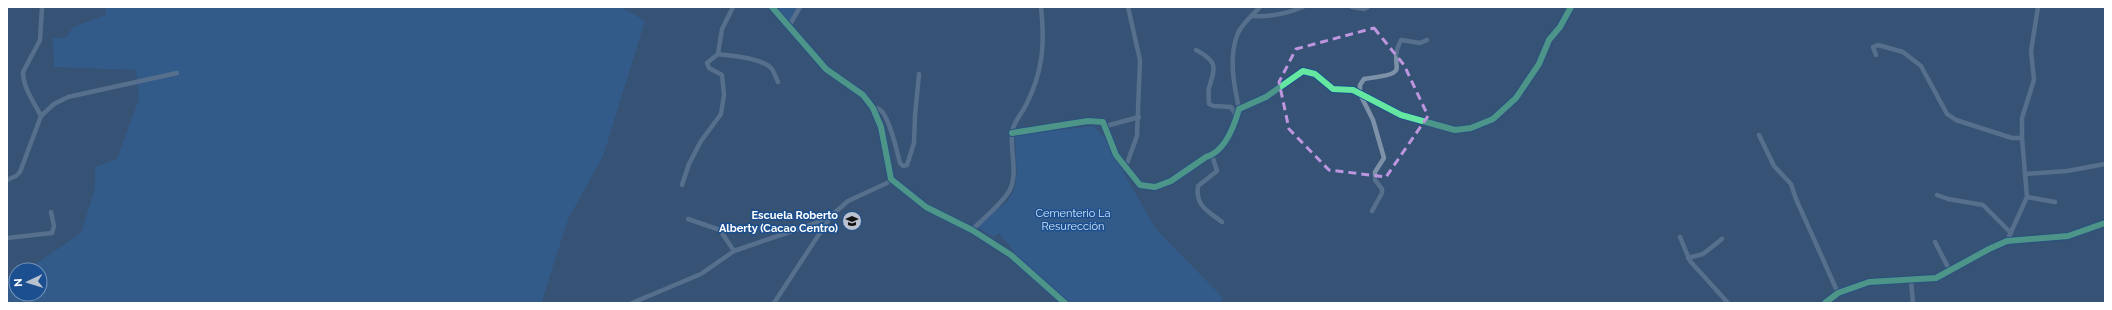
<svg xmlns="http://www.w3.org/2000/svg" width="2112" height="310" viewBox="0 0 2112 310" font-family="Raleway,sans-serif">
  <rect width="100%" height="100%" fill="#365274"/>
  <g fill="#2f66a5">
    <path d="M106,7h515l24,14 -42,135 -35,63 -26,82 2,2h-537v-26h9v17h24v-24h-13l54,-37 14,-45v-21l22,-8 22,-60 -3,-29 -82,-3 -1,-29h13l7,-11 33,-12z"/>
    <path d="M776,7h27l-11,19z"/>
    <path d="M1093,126l10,10 52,92 68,70 -3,5h-149l-42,-33 -30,-37 -6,4 -14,-9v-2l13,-14 14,-9 8,-12 3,-16 -2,-40z"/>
  </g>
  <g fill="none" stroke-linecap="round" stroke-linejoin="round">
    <g stroke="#7d92a8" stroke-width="4.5">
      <path d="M772,7l54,62 37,26 10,13 8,19 10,52 35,28 46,23 39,25 54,48"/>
      <path d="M1352,7l12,2 4,-2"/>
      <path d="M1252,16c19,1 34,-2 51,-9"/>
      <path d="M789,26l11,-19"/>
      <path d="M1196,50c23,12 19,18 13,38 -1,5 0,11 0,16l5,2 17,1 6,10"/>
      <path d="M718,54c13,2 44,4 53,14 3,3 5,10 7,14"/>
      <path d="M1876,55l-3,-8 5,-2 25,7 18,14 26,48 9,6 56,18h10"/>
      <path d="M873,108c2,0 4,0 6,1 10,5 18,43 21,54l3,3 4,-1 7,-22 1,-27 4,-42"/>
      <path d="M1239,109c-5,-24 -11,-52 -1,-76 4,-9 15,-19 22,-26"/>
      <path d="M41,116l13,-12 14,-7 109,-24"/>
      <path d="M1106,126l33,-9"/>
      <path d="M1012,133l76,-12 15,1 13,33 24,30 15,2 16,-6 35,-24c19,-5 28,-30 33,-48l27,-12 37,-26 12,3 18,15 20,1 48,25 54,15 16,-2 22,-9 23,-21 23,-34 10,-24 11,-13 11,-20"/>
      <path d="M1759,135l15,31 17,18 5,15 42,94"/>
      <path d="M1212,155l5,16 -19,15c-3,20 10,25 24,36"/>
      <path d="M1125,169l12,-33 3,-76 -12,-53"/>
      <path d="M2025,174l42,-3 38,-7"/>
      <path d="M7,180l9,-4 4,-4 21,-56c-7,-14 -18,-28 -18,-44l17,-32 2,-33"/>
      <path d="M682,185l7,-21 12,-23 20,-27 3,-19 -2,-20 -13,-7 -2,-5 11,-9 4,-25 11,-22"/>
      <path d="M1937,195l11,4 35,6 28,28"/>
      <path d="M2027,197l28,5"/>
      <path d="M1372,211l10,-18v-4l-7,-9v-8l9,-14 -11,-38 -13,-26v-9l4,-6c54,-7 21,-9 37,-39l19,3 7,-3"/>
      <path d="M688,219l32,11 14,21"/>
      <path d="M972,230c12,-12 27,-24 36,-37 11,-16 2,-43 4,-61 2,-11 9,-17 14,-27 17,-33 19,-62 15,-98"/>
      <path d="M1680,237l10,24 38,42"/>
      <path d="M7,238l45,-5 2,-7 -3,-14"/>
      <path d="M2007,241l20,-44 -5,-59v-20l12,-38 -3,-29 7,-44"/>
      <path d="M1935,242l15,29"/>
      <path d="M1688,258l15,-4 19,-15"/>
      <path d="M1911,281l2,22"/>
      <path d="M632,303l69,-29 33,-23 79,-27 19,-9 16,-14 39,-18 4,-4"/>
      <path d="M774,303l57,-87"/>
      <path d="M1825,303l13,-10 31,-11 67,-4 53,-29 18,-8 61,-5 37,-13"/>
    </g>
    <g stroke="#1b4f8f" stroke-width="8">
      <g id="cycleway">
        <path d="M772,7l54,62 37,26 10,13 8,19 10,52 35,28 46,23 39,25 54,48"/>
        <path d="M1012,133l76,-12 15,1 13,33 24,30 15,2 16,-6 35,-24c19,-5 28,-30 33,-48l27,-12 37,-26 12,3 18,15 20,1 48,25 54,15 16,-2 22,-9 23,-21 23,-34 10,-24 11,-13 11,-20"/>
        <path d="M1825,303l13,-10 31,-11 67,-4 53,-29 18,-8 61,-5 37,-13"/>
      </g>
    </g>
    <use href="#cycleway" stroke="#66e7a1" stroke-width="6"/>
  </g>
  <path d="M0 0H2112V310H0ZM1374,28l30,37 24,51 -42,61 -57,-7 -40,-41 -10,-47 17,-33z" fill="#365274" fill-opacity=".55" fill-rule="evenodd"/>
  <path fill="none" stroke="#bd96df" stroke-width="3" stroke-dasharray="8 5" stroke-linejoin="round" d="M1374,28l30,37 24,51 -42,61 -57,-7 -40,-41 -10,-47 17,-33z"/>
  <defs>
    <g id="school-disc" transform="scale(1)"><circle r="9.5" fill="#b9c2ce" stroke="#1b4f8f"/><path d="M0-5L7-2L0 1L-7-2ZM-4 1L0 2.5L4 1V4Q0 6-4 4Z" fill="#111"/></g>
  </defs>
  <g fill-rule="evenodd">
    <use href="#school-disc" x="852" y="221"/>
  </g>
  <g text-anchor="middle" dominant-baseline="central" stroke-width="3" stroke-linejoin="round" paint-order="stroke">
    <g font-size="11" fill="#cfe3fa" stroke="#1b4f8f">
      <text x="1073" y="213">Cementerio La<tspan x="1073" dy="13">Resurección</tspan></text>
    </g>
    <g font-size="11" font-weight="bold" fill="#fff" stroke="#1b4f8f" text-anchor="end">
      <text x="838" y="215">Escuela Roberto<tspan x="838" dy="13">Alberty (Cacao Centro)</tspan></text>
    </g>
  </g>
  <rect width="2112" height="310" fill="none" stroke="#ffffff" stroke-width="16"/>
  <g transform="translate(28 282) rotate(266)"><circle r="19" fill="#1b4f8f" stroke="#7695bc"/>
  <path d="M0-3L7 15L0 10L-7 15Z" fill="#b9c2ce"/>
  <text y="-6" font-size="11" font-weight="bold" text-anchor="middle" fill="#ffffff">N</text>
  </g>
</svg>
